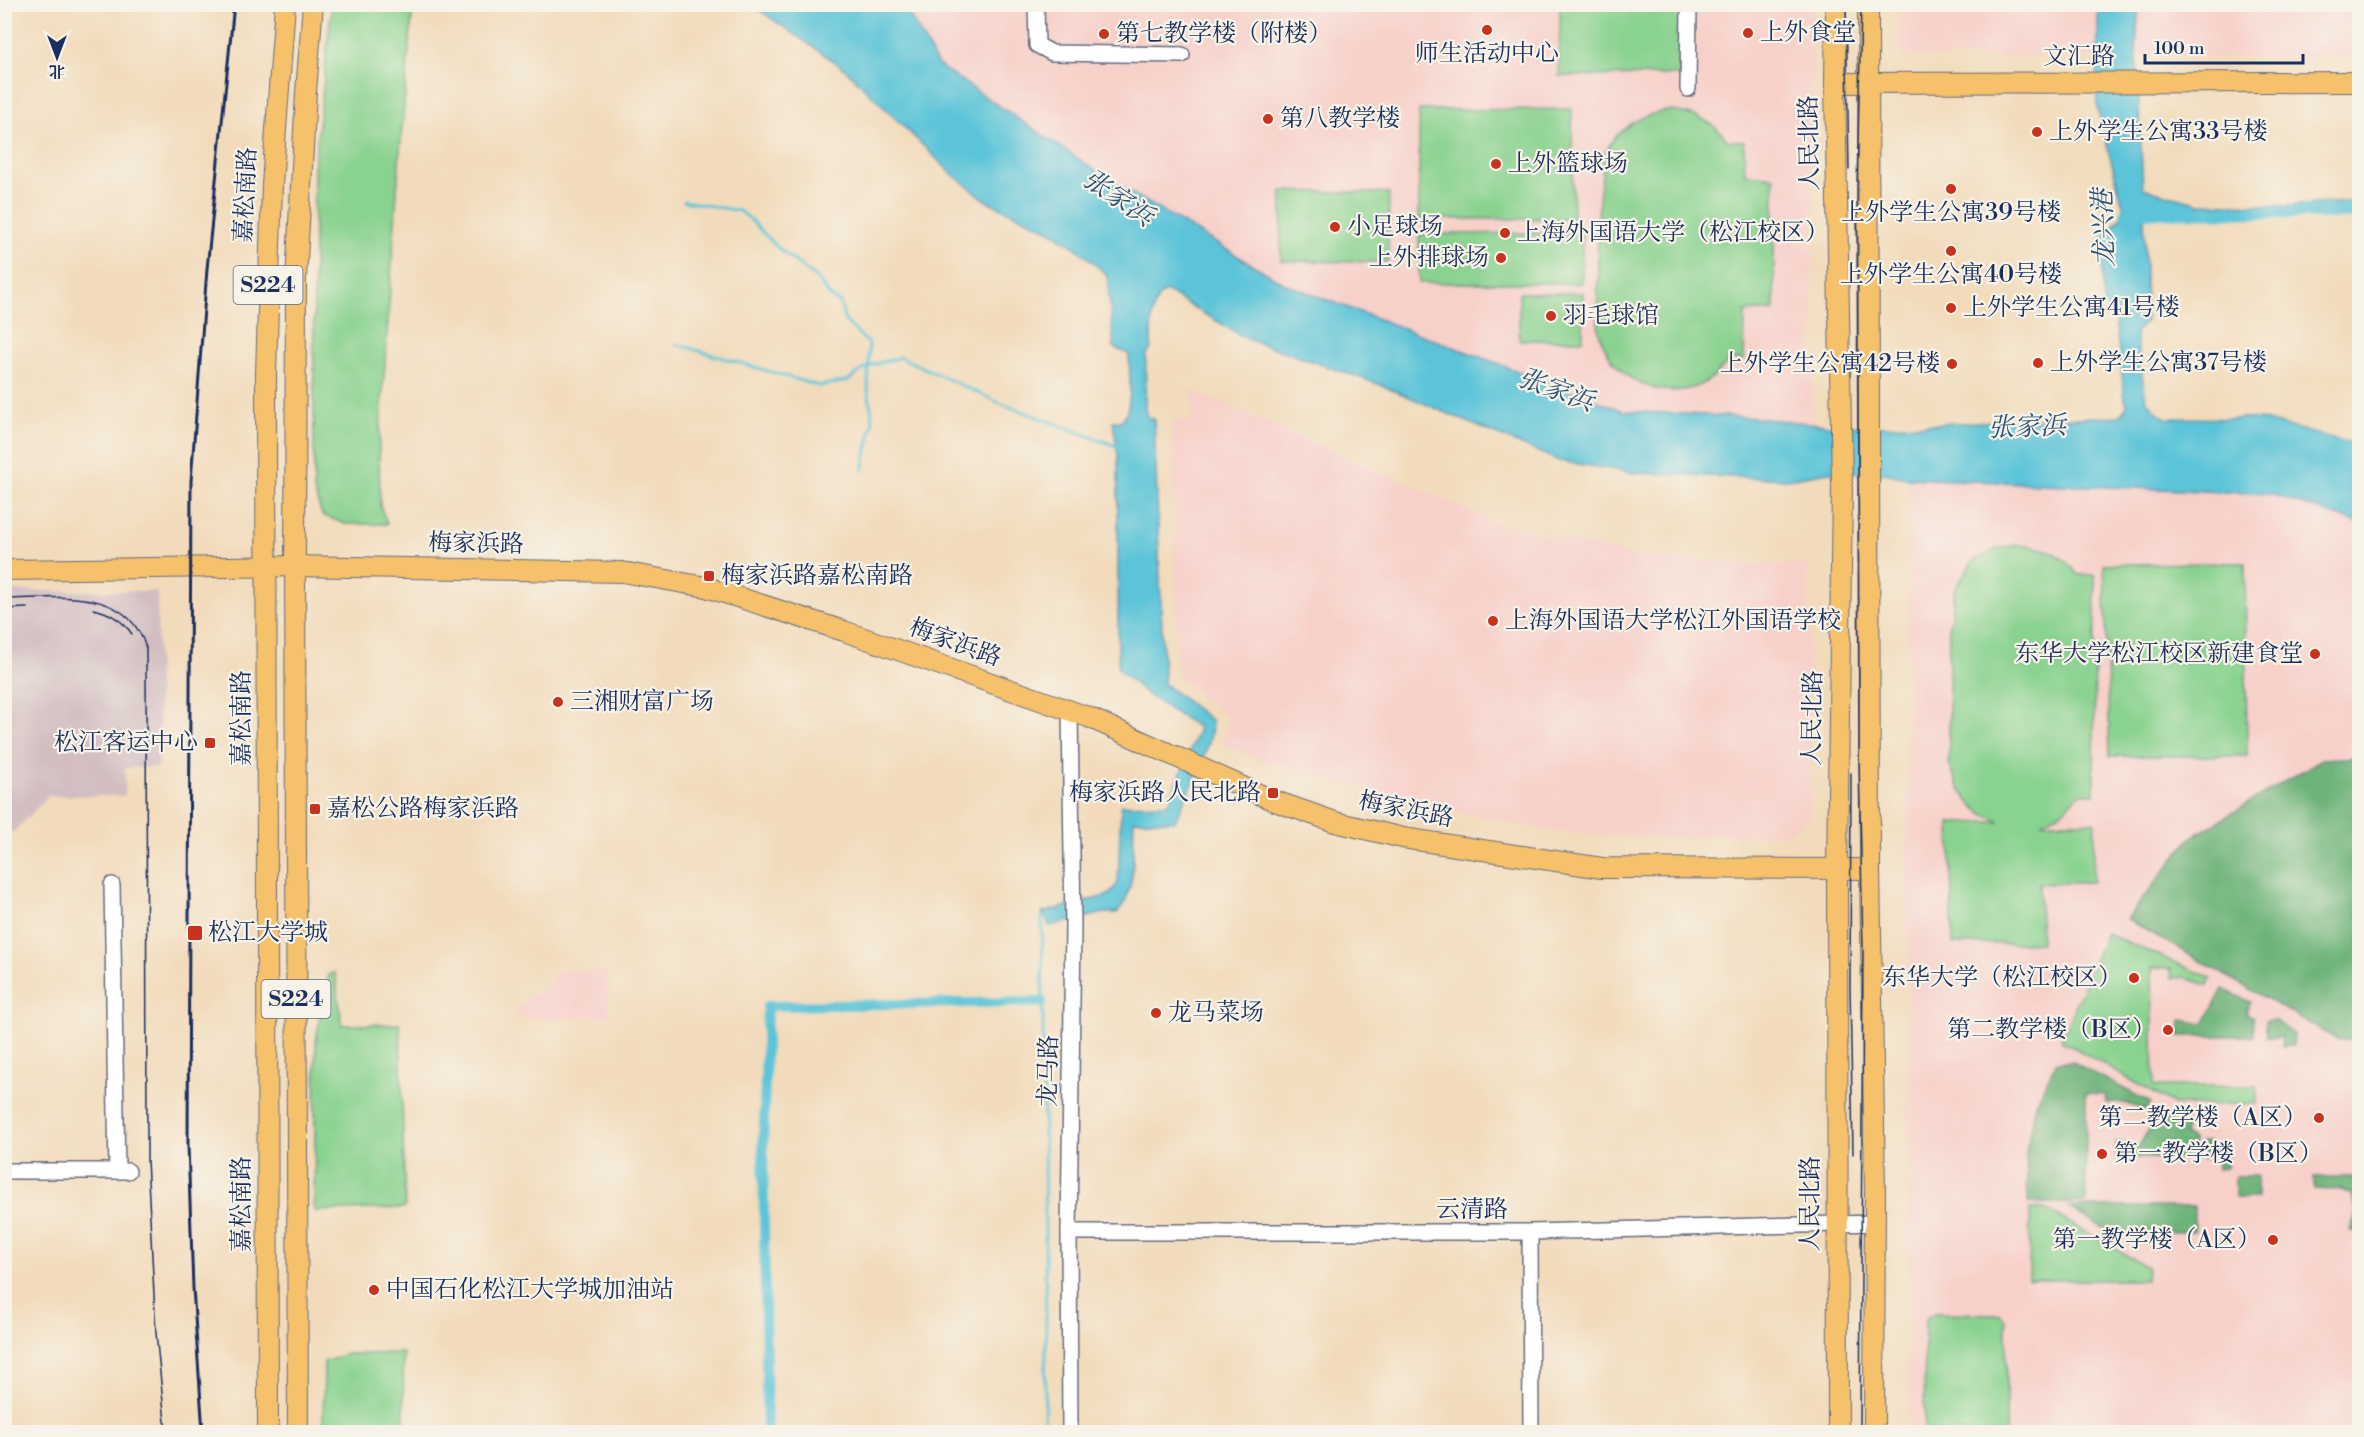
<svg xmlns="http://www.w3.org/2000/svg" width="2364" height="1437" viewBox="0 0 2364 1437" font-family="'Libre Bodoni','Noto Serif SC',serif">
  <rect width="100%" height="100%" fill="#f7f3e8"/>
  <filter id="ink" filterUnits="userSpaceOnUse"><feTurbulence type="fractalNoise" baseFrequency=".0167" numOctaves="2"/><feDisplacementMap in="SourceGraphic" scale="12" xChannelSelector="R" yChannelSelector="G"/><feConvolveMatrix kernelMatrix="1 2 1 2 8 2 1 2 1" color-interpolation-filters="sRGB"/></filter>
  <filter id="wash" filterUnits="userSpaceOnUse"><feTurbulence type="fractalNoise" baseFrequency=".008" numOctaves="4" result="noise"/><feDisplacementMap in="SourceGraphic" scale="24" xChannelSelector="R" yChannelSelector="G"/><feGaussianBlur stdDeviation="1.35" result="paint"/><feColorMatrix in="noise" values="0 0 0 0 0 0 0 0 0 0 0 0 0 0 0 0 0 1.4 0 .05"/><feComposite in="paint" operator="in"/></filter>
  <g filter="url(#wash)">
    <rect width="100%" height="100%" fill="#f2dbbb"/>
    <g fill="#f7d0c9">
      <path d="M904,5h908l1,418 -189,-12 -339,-127 -172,-102 -175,-117z"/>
      <path d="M1899,5h460v51l-459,1z"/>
      <path d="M1193,391l308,133 132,32 131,9 44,-1 3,253 -23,17 -127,4 -93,-5 -65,-11 -108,-26 -135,-36 -37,-15 4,-27 -49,-40 -7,-256h20z"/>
      <path d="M1907,478l364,16 88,29v909h-451z"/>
      <path d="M556,971h52l1,45 -91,2 -1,-12 30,-19z"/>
    </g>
    <path fill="#d2bec1" d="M4,591h153l2,176 -34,1v28h-77l-35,37h-9z"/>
    <g fill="#89d28f" stroke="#528076" stroke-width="1.5">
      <path d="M332,5h81l-13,144 -21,297 1,59 7,19h-42l-23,-9 -8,-24v-323z"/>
      <path d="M1560,5h122v70l-123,1z"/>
      <path d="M1572,109l1,110h-154v-109z"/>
      <path d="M1667,111c25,1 46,9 61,30h16l1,33 29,3v133l-29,2 -1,48h-15c-5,6 -9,12 -16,17 -34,27 -86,12 -106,-25 -3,-6 -7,-14 -8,-21 -3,-18 -1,-38 -1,-55 0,-34 -1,-68 4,-101 1,-7 0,-16 3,-22 13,-26 34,-38 62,-42z"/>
      <path d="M1282,191l107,2 -1,69 -107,-1z"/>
      <path d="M1582,233v50h-163v-49z"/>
      <rect x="1519" y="293" width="64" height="47"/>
      <path d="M2017,545c25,1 46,8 61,30h17l-1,219h-15l-15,17 -23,11h54l-2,60 -54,2 2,59 -88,1 -3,-121 50,-1 -17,-8 -15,-13 -10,-15 -9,-22v-135l6,-41 18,-27 24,-12z"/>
      <path d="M2245,563l2,193h-137l-6,-192z"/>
      <path d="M2106,933l105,45 -3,7 -23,-7h-13l-1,-9 -19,-1 2,118h103v18l-83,1 -113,-65z"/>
      <path d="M335,973l7,52 58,-1 5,184 -91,3 2,-173 13,-64z"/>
      <path d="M2030,1209h15l102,58 -1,13h-117z"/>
      <path d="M1934,1313l67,1 5,7v111h-82l1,-113z"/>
      <path d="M403,1353l1,79h-81l1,-70 23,-8z"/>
    </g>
    <g fill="#6eb47a" stroke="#44726c" stroke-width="1.5">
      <path d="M2359,757v284l-21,-1 -211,-121 62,-80 133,-80z"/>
      <path d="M2223,989l27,13 -4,11 7,4 1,19h-74l1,-16 23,4z"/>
      <path d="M2266,1020h9l18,14v12l-11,1v-10h-16z"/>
      <path d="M2056,1062h17l78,41 -5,7 -22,-7h-18l-1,-9 -19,-1v110h-58l-2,-51 10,-48z"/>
      <path d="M2159,1112l28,12 -3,11 9,5 -1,18h-76v-16l23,4z"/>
      <path d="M2201,1142h8l18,14v12l-10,1 -1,-10h-15z"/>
      <rect x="2235" y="1176" width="22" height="22"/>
      <path d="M2314,1177h45v54h-9l7,-19 -5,-17 -10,-5 -28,-1z"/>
      <path d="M2068,1207h126v25h-84z"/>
    </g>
    <path fill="#5bc4d8" stroke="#3b7a9b" stroke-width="1.5" d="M752,5h152l34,60 175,117 172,102 339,127 120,6 85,8 54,1 236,-10 7,-8 -11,-88 -11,-18 -4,-63 25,-26 -28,-106 1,-102h41l-3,41 7,142 57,15 88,3 72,-5 -1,11 -215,1 2,108 -11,11 11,68 10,11 10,7 93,1 100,26v78l-88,-29 -364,-16 -23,-5 -55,-1 -42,7 -152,-6 -76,-12 -178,-76 -134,-46 -81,-48c-18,10 -14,39 -15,58l-5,6 -1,55 3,8 6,1 10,265 47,36c6,19 -27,80 -36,101l-41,-1c-2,30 4,70 -17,93h-13l-54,13 -8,-13 67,-18 9,-12 3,-78 47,-1 31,-76 -50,-32 -31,-27v-213l-5,-35h8c13,-11 8,-51 8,-67l-15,-6 -7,-73 -27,-24 -29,-20 -64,-30 -35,-27 -107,-105z"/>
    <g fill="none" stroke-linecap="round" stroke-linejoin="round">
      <g stroke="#5bc4d8" stroke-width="3">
        <path d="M684,201l55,10 10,7 28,29 39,31 15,19 9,6 5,18 24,23 -1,46 5,31 -10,49"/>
        <path d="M676,344l143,42 28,-5 22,-15 31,-9 102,47 117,43"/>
        <path d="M1044,1432l2,-84 -4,-430 6,-1"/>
      </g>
      <g stroke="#5bc4d8" stroke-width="10">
        <path d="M2125,213l235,1"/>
        <path d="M767,1432l-4,-280 4,-146 275,-4"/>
      </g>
    </g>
  </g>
  <g filter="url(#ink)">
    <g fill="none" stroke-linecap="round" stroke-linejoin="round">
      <g stroke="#666b7f" stroke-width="18">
        <g id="minor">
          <path d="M1036,4l1,41 15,8 130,2"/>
          <path d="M1688,89l1,-85"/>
          <path d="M112,885l5,286"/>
          <path d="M4,1171h124"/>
          <path d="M1069,1232h461l345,-9"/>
          <path d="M1530,1232l1,200"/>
          <path d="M1070,1432l-1,-200 4,-304 -3,-217"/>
        </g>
      </g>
      <g stroke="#666b7f" stroke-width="22">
        <g id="major">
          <path d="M1836,4l-1,79 7,404 -5,383 1,562"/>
          <path d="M1868,4l2,865 5,323 -1,240"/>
          <path d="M1835,83l525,-1"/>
          <path d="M4,570l291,-4 327,6 84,15 138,44 244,86 184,83 63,22 68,16 199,30 268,1"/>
          <path d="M268,1432l-2,-1059 6,-188 13,-181"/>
          <path d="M298,1432l-3,-866 1,-286 10,-188 7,-88"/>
        </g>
      </g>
      <use href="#minor" stroke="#fff" stroke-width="15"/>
      <use href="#major" stroke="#f5c16b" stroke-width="20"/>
      <g stroke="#1b2f5e" stroke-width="1.5">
        <path d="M1846,4l3,166"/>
        <path d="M4,599c52,0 123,-15 142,49l1,512 9,173 10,99"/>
        <path d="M4,609l23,-1"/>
        <path d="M93,609c16,3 30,12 39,25"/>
        <path d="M1851,773l-1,215 3,166"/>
        <path d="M1860,1432l3,-482 -4,-189 -2,-573 4,-184"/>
      </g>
      <path stroke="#1b2f5e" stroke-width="3" d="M203,1432l-10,-144 -5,-143 3,-664 16,-212 27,-265"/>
    </g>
  </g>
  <g fill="#c8321e" stroke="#f7f3e8" stroke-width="2">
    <circle cx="1487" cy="30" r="6"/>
    <circle cx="1748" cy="33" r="6"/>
    <circle cx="1104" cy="34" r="6"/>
    <circle cx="1268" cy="119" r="6"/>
    <circle cx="2037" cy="132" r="6"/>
    <circle cx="1496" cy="164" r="6"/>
    <circle cx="1951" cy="189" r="6"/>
    <circle cx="1335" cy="227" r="6"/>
    <circle cx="1505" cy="233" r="6"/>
    <circle cx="1951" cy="251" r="6"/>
    <circle cx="1501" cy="258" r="6"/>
    <circle cx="1951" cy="308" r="6"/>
    <circle cx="1551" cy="316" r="6"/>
    <circle cx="2038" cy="363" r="6"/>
    <circle cx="1952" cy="364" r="6"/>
    <rect x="703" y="570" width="12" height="12" rx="3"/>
    <circle cx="1493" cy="621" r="6"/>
    <circle cx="2315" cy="654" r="6"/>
    <circle cx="558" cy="702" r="6"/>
    <rect x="204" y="737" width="12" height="12" rx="3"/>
    <rect x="1267" y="787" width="12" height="12" rx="3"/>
    <rect x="309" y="803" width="12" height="12" rx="3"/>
    <rect x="187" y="925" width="16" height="16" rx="3"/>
    <circle cx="2134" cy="978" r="6"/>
    <circle cx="1156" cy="1013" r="6"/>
    <circle cx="2168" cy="1030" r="6"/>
    <circle cx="2319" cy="1118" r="6"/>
    <circle cx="2102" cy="1154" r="6"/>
    <circle cx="2273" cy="1240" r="6"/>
    <circle cx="374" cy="1290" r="6"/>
  </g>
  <g text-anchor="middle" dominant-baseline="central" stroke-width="4.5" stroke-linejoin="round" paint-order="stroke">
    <g fill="#f7f3e8" stroke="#5d6a87" stroke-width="1.5">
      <rect x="233.5" y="266" width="69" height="38" rx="4.5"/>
      <rect x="261.5" y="980" width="69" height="38" rx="4.5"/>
    </g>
    <g font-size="22" font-weight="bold" fill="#1b2f5e">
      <text x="268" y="285">S224</text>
      <text x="296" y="999">S224</text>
    </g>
    <g font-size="24" fill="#1b2f5e" stroke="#f7f3e8" text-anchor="start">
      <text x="1760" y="33">上外食堂</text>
      <text x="1116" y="34">第七教学楼（附楼）</text>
      <text x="1487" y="54" text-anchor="middle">师生活动中心</text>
      <text x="1280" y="119">第八教学楼</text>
      <text x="2049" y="132">上外学生公寓33号楼</text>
      <text x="1508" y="164">上外篮球场</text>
      <text x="1951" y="213" text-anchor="middle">上外学生公寓39号楼</text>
      <text x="1347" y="227">小足球场</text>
      <text x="1517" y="233">上海外国语大学（松江校区）</text>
      <text x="1489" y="258" text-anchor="end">上外排球场</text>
      <text x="1951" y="275" text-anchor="middle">上外学生公寓40号楼</text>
      <text x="1963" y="308">上外学生公寓41号楼</text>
      <text x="1563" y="316">羽毛球馆</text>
      <text x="2050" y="363">上外学生公寓37号楼</text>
      <text x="1940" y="364" text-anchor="end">上外学生公寓42号楼</text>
      <text x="721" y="576">梅家浜路嘉松南路</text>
      <text x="1505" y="621">上海外国语大学松江外国语学校</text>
      <text x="2303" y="654" text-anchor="end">东华大学松江校区新建食堂</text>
      <text x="570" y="702">三湘财富广场</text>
      <text x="198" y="743" text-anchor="end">松江客运中心</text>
      <text x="1261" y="793" text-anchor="end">梅家浜路人民北路</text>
      <text x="327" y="809">嘉松公路梅家浜路</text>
      <text x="208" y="933">松江大学城</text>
      <text x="2122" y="978" text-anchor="end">东华大学（松江校区）</text>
      <text x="1168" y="1013">龙马菜场</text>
      <text x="2156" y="1030" text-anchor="end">第二教学楼（B区）</text>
      <text x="2307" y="1118" text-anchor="end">第二教学楼（A区）</text>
      <text x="2114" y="1154">第一教学楼（B区）</text>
      <text x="2261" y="1240" text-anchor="end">第一教学楼（A区）</text>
      <text x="386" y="1290">中国石化松江大学城加油站</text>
    </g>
    <g font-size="24" fill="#1b2f5e" stroke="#f7f3e8">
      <text x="2079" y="57">文汇路</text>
      <text transform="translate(1810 143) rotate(-91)">人民北路</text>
      <text transform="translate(246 195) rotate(-87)">嘉松南路</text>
      <text transform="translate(476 544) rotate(1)">梅家浜路</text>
      <text transform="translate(955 643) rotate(20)">梅家浜路</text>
      <text transform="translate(242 718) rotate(-90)">嘉松南路</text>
      <text transform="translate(1813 718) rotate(-89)">人民北路</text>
      <text transform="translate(1406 810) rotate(11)">梅家浜路</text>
      <text transform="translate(1049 1071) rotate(-89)">龙马路</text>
      <text transform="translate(242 1204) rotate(-90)">嘉松南路</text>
      <text transform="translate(1811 1204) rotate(-90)">人民北路</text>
      <text x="1472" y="1210">云清路</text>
    </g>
    <g font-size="26" font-style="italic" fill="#2b547c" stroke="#f7f3e8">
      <text transform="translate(1118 198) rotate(34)">张家浜</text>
      <text transform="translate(2104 228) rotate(-92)">龙兴港</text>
      <text transform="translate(1556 390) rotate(20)">张家浜</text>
      <text transform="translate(2027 427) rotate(-2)">张家浜</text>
    </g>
  </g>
  <rect width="2364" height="1437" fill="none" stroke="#f7f3e8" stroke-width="24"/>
  <g transform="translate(57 57) rotate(180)" stroke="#f7f3e8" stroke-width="4.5" paint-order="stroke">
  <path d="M0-4.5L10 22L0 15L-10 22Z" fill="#1b2f5e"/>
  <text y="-9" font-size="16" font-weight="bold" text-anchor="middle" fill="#1b2f5e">北</text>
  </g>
  <path d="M2145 54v9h158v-9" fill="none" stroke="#1b2f5e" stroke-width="3"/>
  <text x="2154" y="54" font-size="18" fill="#1b2f5e" stroke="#f7f3e8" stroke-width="4.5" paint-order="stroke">100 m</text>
</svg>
